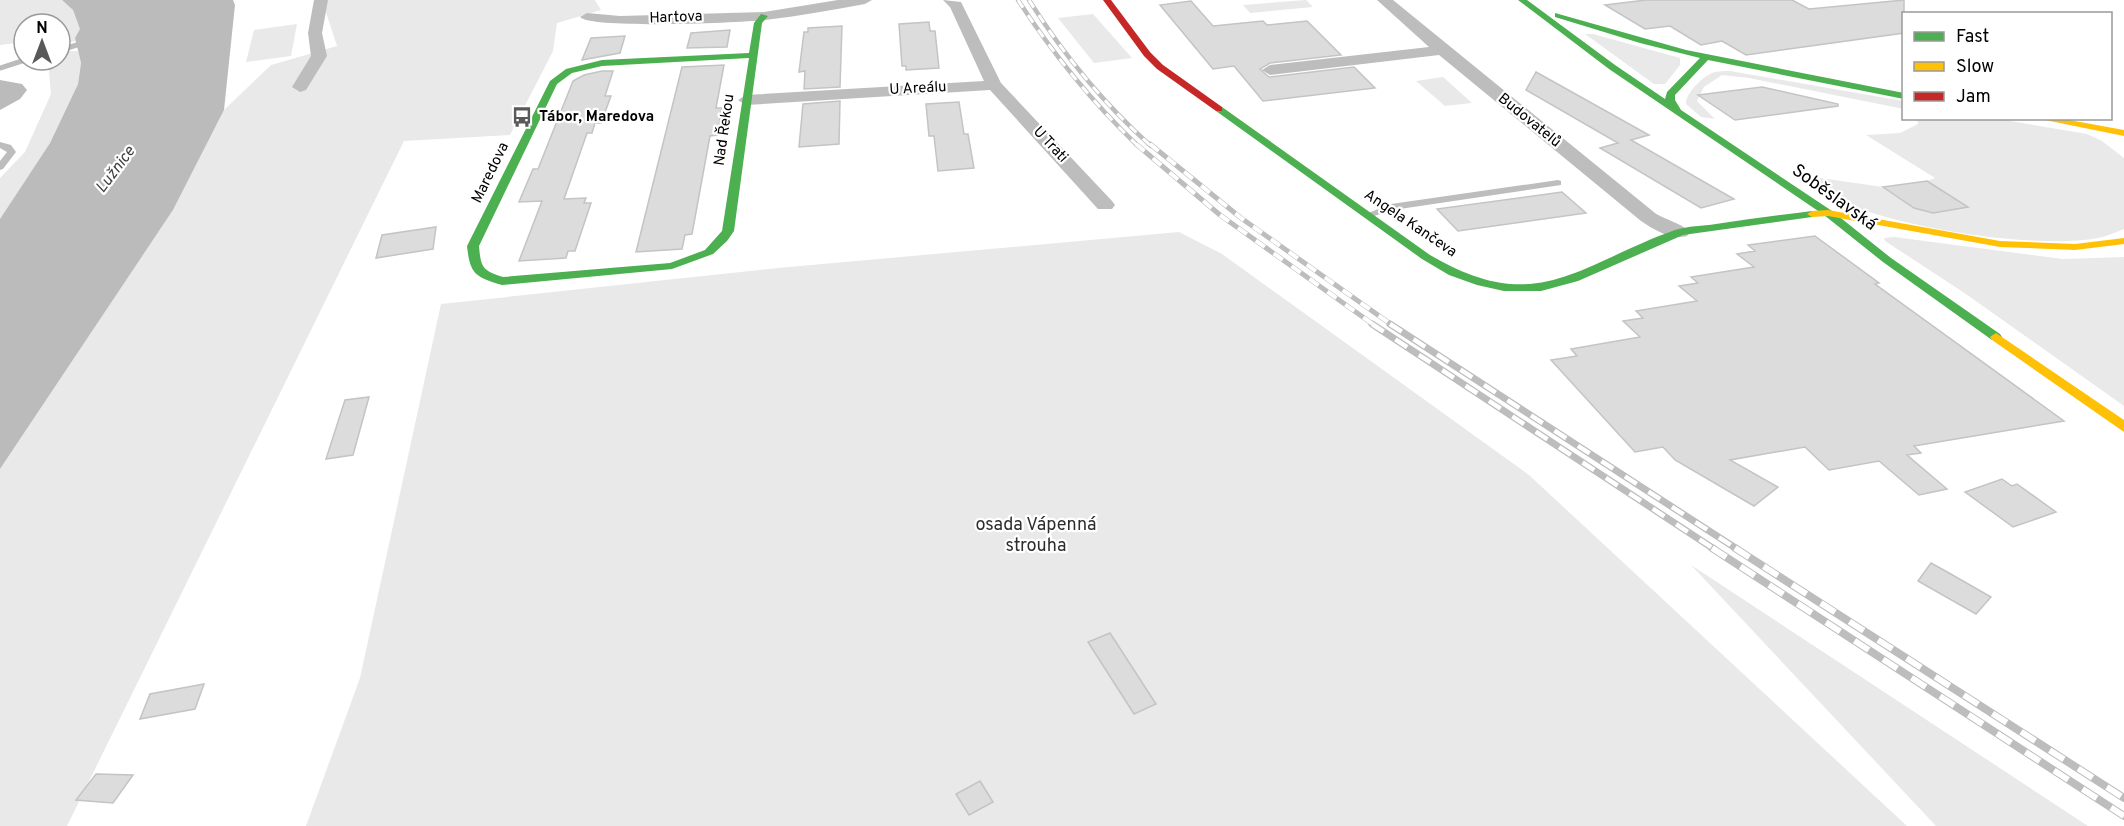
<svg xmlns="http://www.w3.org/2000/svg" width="2124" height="826" viewBox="0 0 2124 826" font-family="Overpass,sans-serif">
  <rect width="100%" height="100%" fill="#fff"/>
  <g fill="#e9e9e9">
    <path d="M0,0h62l11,10 8,20 -5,11 -16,3v-20h-36v18l-24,3z"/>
    <path d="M322,0h273l6,10 -44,13 -4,28 -43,84 -106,6 -337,685h-67v-357l173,-259 51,-100 47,-45 66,-19z"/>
    <path d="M1306,0l7,7 -63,6 -7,-8z"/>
    <path d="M1093,14l39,44 -38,5 -36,-45z"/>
    <path d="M297,24l-6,32 -45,6 8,-32z"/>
    <path d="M1585,34h8l87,24v7l-15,19h-11z"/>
    <path d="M60,51h18l3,12 -3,21 -28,59 -50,76v-41l25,-26 26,-58 -3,-34h12z"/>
    <path d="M1730,71l173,30 1,8 -155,-31 -27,-3 -18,12 -7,14 18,18 -14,-2 -15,-13c0,-12 18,-29 29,-32 5,-1 10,-1 15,-1z"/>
    <path d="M1443,77l29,26 -27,3 -29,-25z"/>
    <path d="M1917,119h82l88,15 15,7 22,17v71c-8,3 -17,7 -26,9 -69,13 -245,-15 -299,-59v-4l84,12 31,21 19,5 35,-6 -41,-26 8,-3 -69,-43 34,-2 18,-9z"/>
    <path d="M1179,232l43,22 307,221 378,351h-1601l54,-148 81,-374 337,-36z"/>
    <path d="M1894,237l169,22 61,-2v149l-161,-114 -78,-51 -1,-3z"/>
    <path d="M1691,565l397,261h-152z"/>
  </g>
  <g fill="#bbb">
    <path d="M62,0h171l2,5 -11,105 -51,100 -173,259v-250l50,-76 28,-59 3,-21 -6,-25 5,-9 -7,-19z"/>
    <path d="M0,80l22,4 5,6 -7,9 -20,11z"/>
  </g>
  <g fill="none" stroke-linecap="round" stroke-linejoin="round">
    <g stroke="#bbb" stroke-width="5">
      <path d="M61,50l25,-8"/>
      <path d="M0,68l25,-8"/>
    </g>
  </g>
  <g fill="#dcdcdc" stroke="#c4c4c4" stroke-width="1.5">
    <path d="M1646,0h146l17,9 95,-9v33l-158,22 -24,-14 -21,4 -31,-19 -25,3 -40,-24z"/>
    <path d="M1191,1l22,25 50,-5 4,4 40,-4 34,34 -71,8 -10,6 9,8 85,-10 21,21 -112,13 -29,-35 -21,3 -53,-64z"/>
    <path d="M929,22l1,9h5l4,37 -33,2v-4h-4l-3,-42z"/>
    <path d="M842,26l-2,61 -36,2 1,-18 -6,1 5,-40h4v-4z"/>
    <path d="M730,30l-3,17 -40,1 4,-15z"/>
    <path d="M625,36l-5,17 -38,7 9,-22z"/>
    <path d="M724,65l-8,43h6l-5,27 -7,1 -18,98 -7,1 -3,14 -46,3 46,-185z"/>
    <path d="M602,71h11l-8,25h6l-10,27h-6l-3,10h-5l-23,66 22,-1 -2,5h7l-16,48h-7l-2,7 -47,3 23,-60 -23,1 14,-33h5l35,-88 11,-6z"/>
    <path d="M1536,72l113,63 -18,5 103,59 -33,9 -101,-60 18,-5 -92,-53z"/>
    <path d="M1762,87l76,17v2l-103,14 -37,-25z"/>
    <path d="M840,101l-1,43 -40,3 4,-43z"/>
    <path d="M959,102l5,32h4l6,34 -36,3 -4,-35h-5l-3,-32z"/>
    <path d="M1927,181l41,26 -35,6 -19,-5 -31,-21z"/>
    <path d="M1562,192l24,21 -128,18 -21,-22z"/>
    <path d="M436,227l-3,22 -57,9 6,-23z"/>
    <path d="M1815,236l64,47 -4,1 189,137 -150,25 7,7 -14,2 40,34 -28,6 -40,-34 -50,9 -24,-23 -75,13 48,27 -24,19 -79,-46 -12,-13 -28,5 -84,-92 26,-4 -6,-7 69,-12 -17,-16 20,-3 -7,-7 61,-10 -18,-15 19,-3 -7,-6 63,-10 -17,-13 18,-3 -7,-6z"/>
    <path d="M369,397l-16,58 -27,4 19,-59z"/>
    <path d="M2002,479l10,7 5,-2 39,28 -43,15 -48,-35z"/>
    <path d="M1931,563l18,10 42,24 -15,17 -58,-33z"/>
    <path d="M1110,633l46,71 -22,10 -46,-72z"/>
    <path d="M204,684l-9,25 -55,10 10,-25z"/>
    <path d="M96,774l37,1 -20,28 -37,-3z"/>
    <path d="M980,781l13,21 -24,13 -13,-21z"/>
  </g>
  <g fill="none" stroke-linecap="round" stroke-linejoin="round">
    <g fill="#bdbdbd" fill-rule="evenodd">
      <path d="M0,142l11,3 5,7 -13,17 -3,1v-9l7,-9 -7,-4z"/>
      <path d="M1558,180l3,1v4l-168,25 -25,8 -5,-3 28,-11z"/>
    </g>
    <g fill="#bdbdbd" fill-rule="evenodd">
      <path d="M314,0h14l-6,33 5,23 -21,34 -6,2 -8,-5 19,-31 -3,-23z"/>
      <path d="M838,0h34l-7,4c-33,6 -66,12 -100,16 -23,3 -175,9 -185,-3l7,-4 33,3 144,-4z"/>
      <path d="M943,0l18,2 40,81 111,118 3,4 -3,4h-14l-108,-119 -244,15 -8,-5 8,-5 238,-14 -34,-74z"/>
      <path d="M1377,0h16l262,213c9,6 30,12 35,19l-3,4c-16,4 -33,-6 -46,-15l-202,-166 -169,20 -8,-5 8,-5 159,-18z"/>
    </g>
    <g fill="#4caf50" fill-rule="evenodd">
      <path d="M1518,0h9l88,65 50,34 2,-7 33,-34 -60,-15 -85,-26v-4l131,37 218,43v6l-196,-39 -33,35v5l6,10 151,101 59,47 109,76 2,3 -2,3h-8l-109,-78 -59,-47 -215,-146z"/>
      <path d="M761,14l7,2 -6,7 -28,208 -7,10 -14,13 -41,15 -170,16c-27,-8 -32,-11 -35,-39l83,-165 16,-12 36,-9 147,-7 5,-30zM749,58l-27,173 -17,19 -35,13 -167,14c-21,-7 -22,-9 -24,-31l78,-162 15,-11 30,-7z"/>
      <path d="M1216,107h6l208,148c107,63 147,10 245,-25 13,-4 28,-4 41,-6 32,-5 64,-9 96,-13l5,3 -5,3 -129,18 -105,46 -37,10h-37l-27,-6 -28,-10 -27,-16 -206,-148z"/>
    </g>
    <g fill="#ffc107" fill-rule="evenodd">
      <path d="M2035,118h23l66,12v6z"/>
      <path d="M1828,210l172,31 75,3 49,-6v6l-49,6 -75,-3 -172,-31 -16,1 -5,-3 5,-3z"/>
      <path d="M1996,333l128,87v12l-132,-92 -2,-3z"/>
    </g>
    <path fill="#c62828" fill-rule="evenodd" d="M1103,0h8l39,52 13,13 59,42v4h-6l-59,-42 -13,-13z"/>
    <g stroke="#bdbdbd" stroke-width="4.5">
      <g id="rail-far3">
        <path d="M1018,0c35,54 73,101 120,146"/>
        <path d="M1029,0c34,54 74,103 122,146"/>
      </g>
    </g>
    <g stroke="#bdbdbd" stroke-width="5">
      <g id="rail-far2">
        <path d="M1136,144l84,71 154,110"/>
        <path d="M1150,144l91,74 151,107"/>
      </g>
    </g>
    <g stroke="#bdbdbd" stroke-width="7">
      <g id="rail-far1">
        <path d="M1372,324l342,225"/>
        <path d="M1390,324l347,225"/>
      </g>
    </g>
    <g stroke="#bdbdbd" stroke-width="8">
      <g id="rail">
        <path d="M1712,548l412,268"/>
        <path d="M1735,548l389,250"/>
      </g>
    </g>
    <use href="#rail-far3" stroke="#fff" stroke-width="3" stroke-dasharray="9" stroke-linecap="butt"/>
    <use href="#rail-far2" stroke="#fff" stroke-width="4" stroke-dasharray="11" stroke-linecap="butt"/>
    <use href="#rail-far1" stroke="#fff" stroke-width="4.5" stroke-dasharray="14" stroke-linecap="butt"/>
    <use href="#rail" stroke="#fff" stroke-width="6" stroke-dasharray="17" stroke-linecap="butt"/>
  </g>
  <defs>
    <g id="bus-bare" transform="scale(1.62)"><path d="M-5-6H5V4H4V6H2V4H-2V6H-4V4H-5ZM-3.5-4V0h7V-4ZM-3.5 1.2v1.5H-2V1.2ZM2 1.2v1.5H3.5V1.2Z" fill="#595959" stroke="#fff" stroke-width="2.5" paint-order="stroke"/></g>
  </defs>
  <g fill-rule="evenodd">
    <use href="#bus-bare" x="522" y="117"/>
  </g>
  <g text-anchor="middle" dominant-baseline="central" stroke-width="4.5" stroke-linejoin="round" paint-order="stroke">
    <g font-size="15" fill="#000" stroke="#fff">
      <text transform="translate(676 18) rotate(-2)">Hartova</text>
      <text transform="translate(918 89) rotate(-3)">U Areálu</text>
      <text transform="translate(1529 121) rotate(39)">Budovatelů</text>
      <text transform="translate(725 130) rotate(-82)">Nad Řekou</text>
      <text transform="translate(1050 145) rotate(47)">U Trati</text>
      <text transform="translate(491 173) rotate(-64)">Maredova</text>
      <text transform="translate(1410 224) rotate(34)">Angela Kančeva</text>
    </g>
    <g font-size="15" font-weight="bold" fill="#000" stroke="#fff" text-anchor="start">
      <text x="539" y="117">Tábor, Maredova</text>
    </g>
    <g font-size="16" font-style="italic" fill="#3f3f3f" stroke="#fff">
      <text transform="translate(116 170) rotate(-53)">Lužnice</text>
    </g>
    <g font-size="18" fill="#000" stroke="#fff">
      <text transform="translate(1834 198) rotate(36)">Soběslavská</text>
    </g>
    <g font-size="18" fill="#2e2e2e" stroke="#fff">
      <text x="1036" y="525">osada Vápenná<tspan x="1036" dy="21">strouha</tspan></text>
    </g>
  </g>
  <rect x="1902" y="12" width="210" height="108" fill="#ffffff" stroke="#999999" stroke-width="1.5"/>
  <rect x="1914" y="32" width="30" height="9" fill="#4caf50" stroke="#999999" stroke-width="1.5"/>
  <text x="1956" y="42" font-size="18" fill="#000000">Fast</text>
  <rect x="1914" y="62" width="30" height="9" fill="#ffc107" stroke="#999999" stroke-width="1.5"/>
  <text x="1956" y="72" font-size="18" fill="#000000">Slow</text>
  <rect x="1914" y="92" width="30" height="9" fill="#c62828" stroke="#999999" stroke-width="1.5"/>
  <text x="1956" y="102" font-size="18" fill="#000000">Jam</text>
  <g transform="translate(42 42)"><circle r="28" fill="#ffffff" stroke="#999999" stroke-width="1.5"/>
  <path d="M0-4.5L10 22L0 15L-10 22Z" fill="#595959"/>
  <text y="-9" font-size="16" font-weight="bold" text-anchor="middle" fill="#000000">N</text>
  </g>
</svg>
